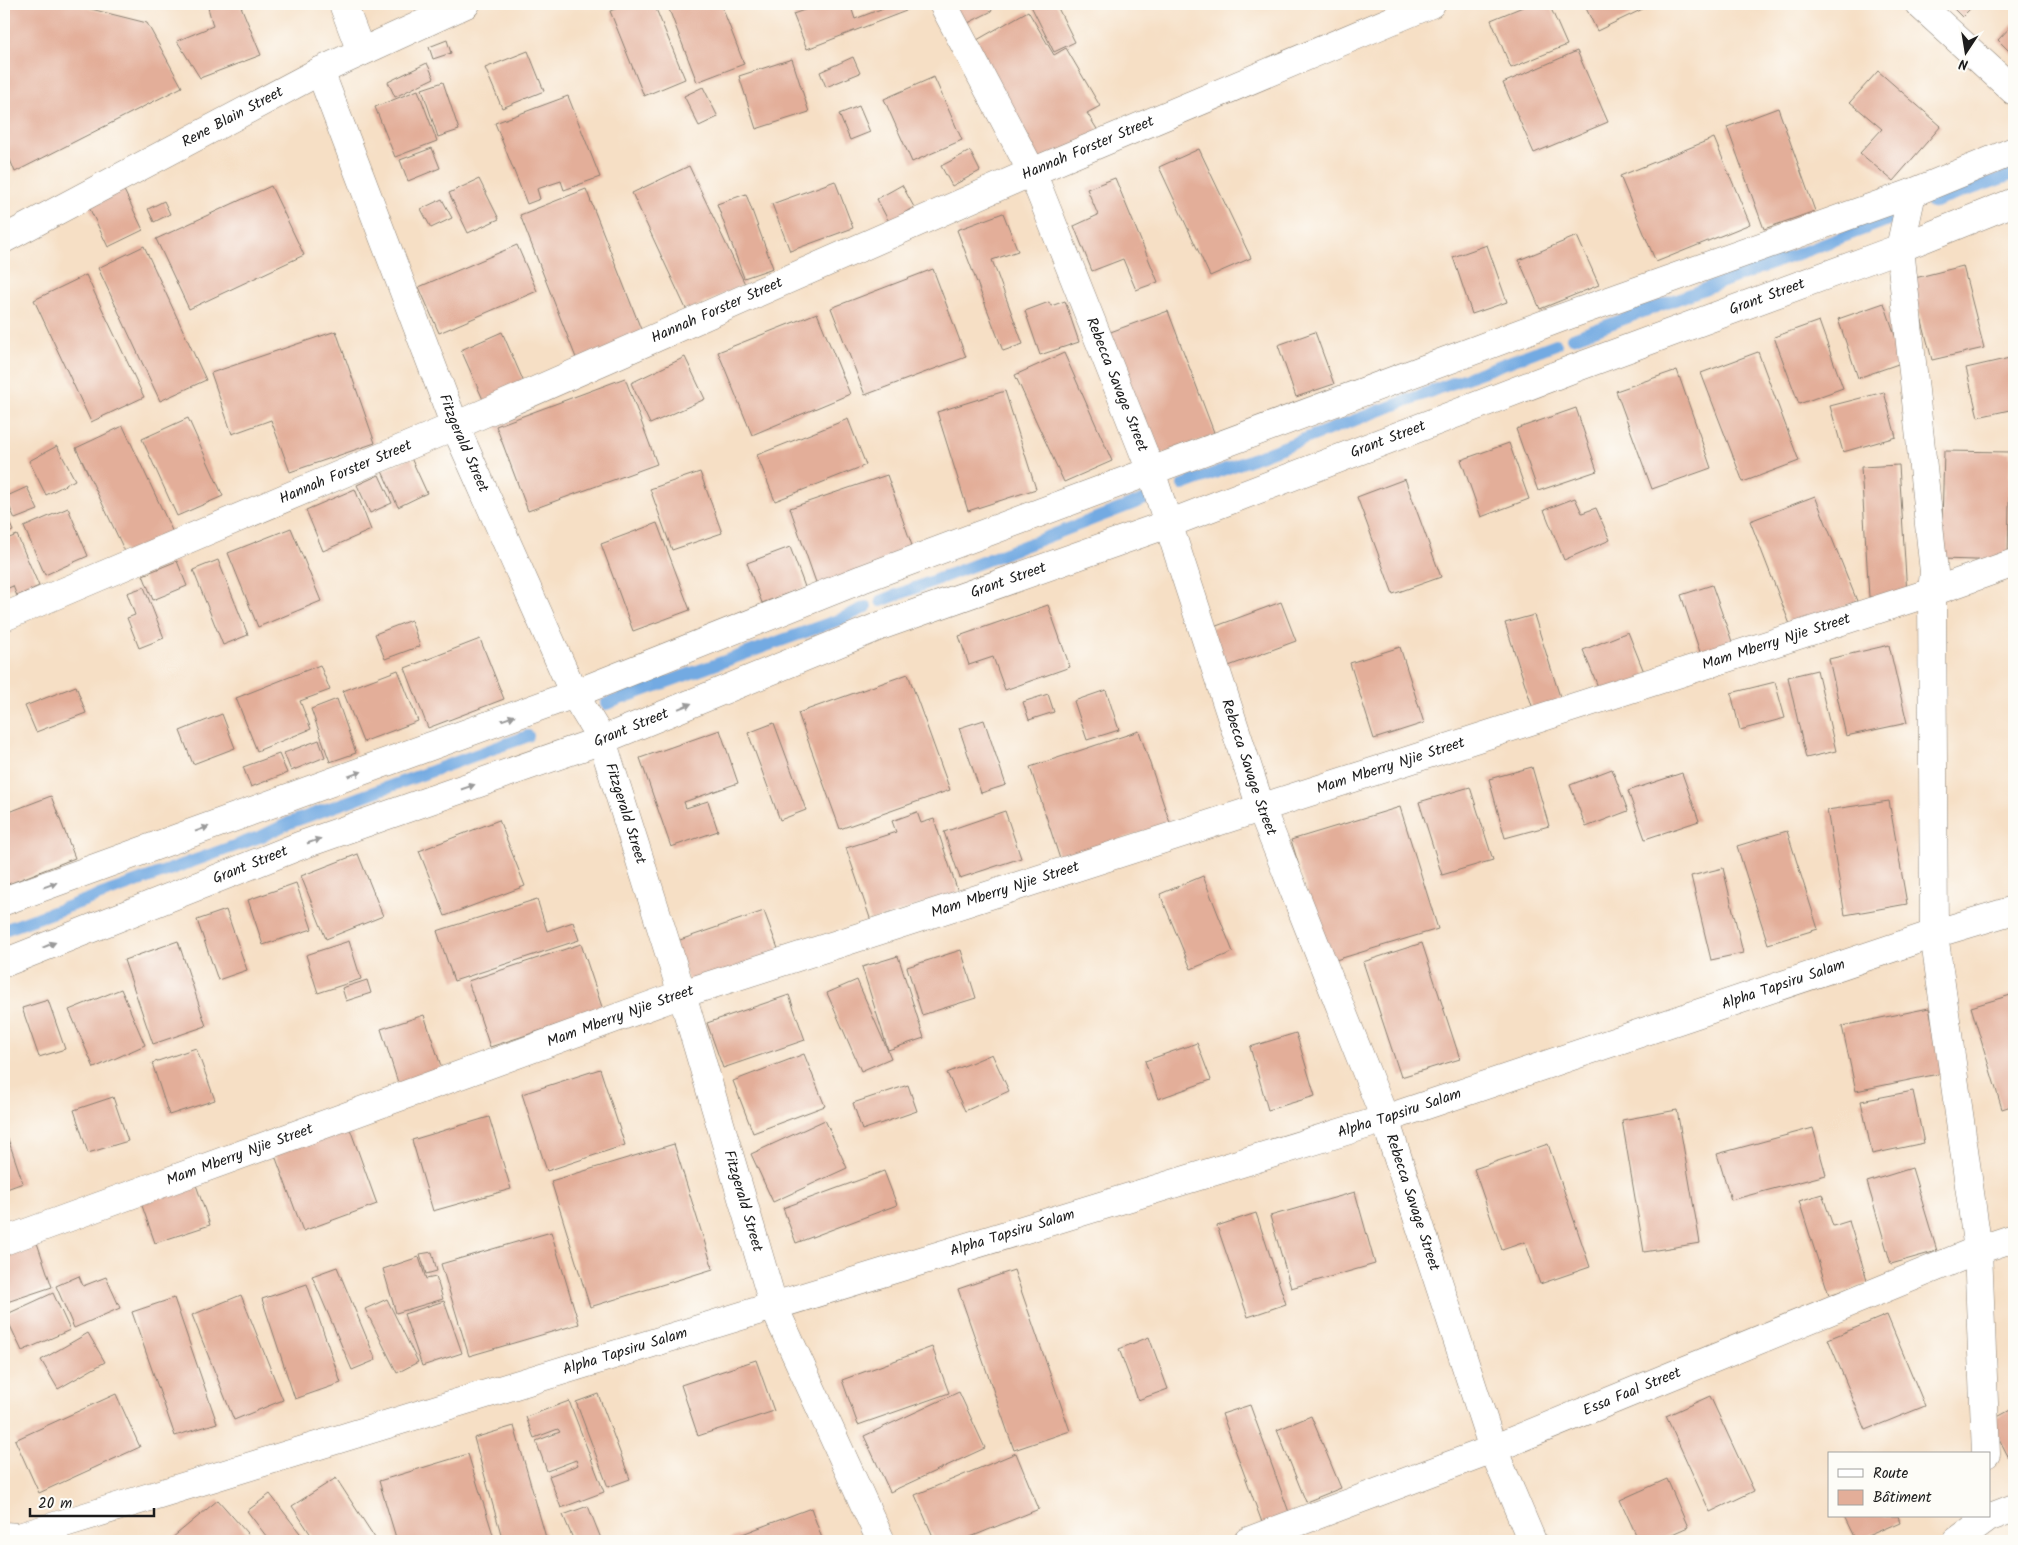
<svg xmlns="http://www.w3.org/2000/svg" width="2018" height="1545" viewBox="0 0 2018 1545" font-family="Kalam,sans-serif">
  <rect width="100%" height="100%" fill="#fdfcf7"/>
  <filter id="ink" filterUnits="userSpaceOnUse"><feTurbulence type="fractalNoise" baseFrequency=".02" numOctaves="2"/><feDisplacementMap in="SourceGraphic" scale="10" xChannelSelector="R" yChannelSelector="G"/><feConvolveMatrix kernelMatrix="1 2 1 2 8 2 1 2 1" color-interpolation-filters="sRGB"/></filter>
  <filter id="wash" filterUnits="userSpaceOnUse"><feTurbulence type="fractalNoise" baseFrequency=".0096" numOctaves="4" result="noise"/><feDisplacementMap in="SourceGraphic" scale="20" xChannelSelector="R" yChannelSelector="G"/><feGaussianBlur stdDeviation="1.12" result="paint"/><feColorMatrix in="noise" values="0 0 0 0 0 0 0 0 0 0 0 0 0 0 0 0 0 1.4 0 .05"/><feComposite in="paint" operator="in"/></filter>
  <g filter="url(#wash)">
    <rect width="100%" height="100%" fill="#f6dfc5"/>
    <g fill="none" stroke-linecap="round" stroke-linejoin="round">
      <g stroke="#73aae2" stroke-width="12">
        <path d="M1932,203l82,-29"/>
        <path d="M1573,338l329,-123"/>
        <path d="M1183,485l373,-141"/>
        <path d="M881,601l262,-101"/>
        <path d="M606,704l235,-85 25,-12"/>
        <path d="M4,930l258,-94 27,-13 239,-87"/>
      </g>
    </g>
    <g id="blocks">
      <g fill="#e3ae99">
        <path d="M4,4h67l76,19 35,64 -167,85 -11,-27z"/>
        <path d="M207,4h33l21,51 -61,23 -23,-37 36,-15z"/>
        <path d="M628,4h26l31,75 -41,17 -34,-85z"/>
        <path d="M667,4h54l23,60 -47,18z"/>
        <path d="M821,4h29l5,15 39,-15h9l3,7 -99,38 -14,-35z"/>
        <path d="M952,4h37l3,7 -30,15z"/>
        <path d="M1030,4h26l19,38 -21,10z"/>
        <path d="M1530,4h19l18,41 -56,23 -20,-48z"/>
        <path d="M1584,4h69l-56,27z"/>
        <path d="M1949,4h26l-13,13z"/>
        <path d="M1028,11l26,44 12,-7 34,58 -13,7 13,21 -58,33 -72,-123z"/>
        <path d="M2014,23v33l-16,-16z"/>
        <path d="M447,40l4,13 -18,6 -4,-12z"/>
        <path d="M528,51l16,40 -42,17 -17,-40z"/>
        <path d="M1577,51l31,71 -74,31 -31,-70z"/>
        <path d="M853,57l7,16 -34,14 -6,-15z"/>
        <path d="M792,59l17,53 -53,17 -17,-53z"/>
        <path d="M427,63l7,15 -39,19 -7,-15z"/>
        <path d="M1878,71l63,55 -48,55 -33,-28 22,-24 -32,-27z"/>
        <path d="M934,77l28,63 -50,22 -28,-63z"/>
        <path d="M443,82l16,48 -21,7 -16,-48z"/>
        <path d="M703,87l15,30 -19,9 -15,-30z"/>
        <path d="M418,90l19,51 -42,16 -20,-50z"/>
        <path d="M568,96l32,81 -36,13 -3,-9 -24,8 3,10 -13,5 -32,-81z"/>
        <path d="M859,106l11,26 -20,8 -11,-26z"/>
        <path d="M1778,108l37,103 -51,18 -37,-102z"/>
        <path d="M1714,138l36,86 -94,38 -36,-86z"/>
        <path d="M432,148l8,20 -32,13 -8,-21z"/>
        <path d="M1199,149l52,109 -41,18 -51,-109z"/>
        <path d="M970,151l10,20 -28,15 -11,-20z"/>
        <path d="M689,166l56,118 -58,27 -55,-118z"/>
        <path d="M1115,178l43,104 -22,8 -13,-31 -31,12 -18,-45 24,-11 -11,-26z"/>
        <path d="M479,179l20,40 -31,14 -19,-40z"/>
        <path d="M835,181l18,47 -63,23 -18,-47z"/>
        <path d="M902,185l12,22 -25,15 -12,-23z"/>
        <path d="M122,186l21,44 -35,17 -21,-44z"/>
        <path d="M271,186l33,69 -115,54 -33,-70z"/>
        <path d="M586,189l58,148 -66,26 -58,-148z"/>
        <path d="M746,194l27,74 -29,10 -27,-74z"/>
        <path d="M442,199l10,19 -21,10 -10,-19z"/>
        <path d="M164,201l6,13 -16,8 -6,-13z"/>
        <path d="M1003,213l15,38 -26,9 31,84 -20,7 -46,-121z"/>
        <path d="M1577,236l22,49 -59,24 -21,-49z"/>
        <path d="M517,245l20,46 -98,42 -20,-46z"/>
        <path d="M1487,245l20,57 -35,12 -19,-57z"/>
        <path d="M144,246l62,134 -46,21 -62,-133z"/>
        <path d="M1963,266l21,82 -52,12 -21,-81z"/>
        <path d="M933,269l33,88 -101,38 -34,-87z"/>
        <path d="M86,275l58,122 -53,25 -57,-122z"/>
        <path d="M1065,301l14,41 -39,13 -15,-44 24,-9 2,4z"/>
        <path d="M1884,303l20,59 -46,16 -20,-59z"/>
        <path d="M1168,311l47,124 -64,23 -46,-124z"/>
        <path d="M817,313l33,81 -98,41 -34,-83z"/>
        <path d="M1819,321l24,67 -44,16 -25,-67z"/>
        <path d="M336,331l39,112 -85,29 -19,-52 -39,14 -21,-61z"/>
        <path d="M502,332l24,55 -41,17 -24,-54z"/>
        <path d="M1315,332l19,52 -38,13 -18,-52z"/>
        <path d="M1758,352l41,109 -56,21 -42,-109z"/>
        <path d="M1064,353l48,108 -48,21 -49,-107z"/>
        <path d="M685,357l20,42 -55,25 -19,-41z"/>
        <path d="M2014,357v52l-36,8 -12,-49z"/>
        <path d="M1677,370l34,98 -59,21 -36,-98z"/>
        <path d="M625,378l32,86 -129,47 -32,-85z"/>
        <path d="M1005,391l31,98 -68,22 -31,-99z"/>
        <path d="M1884,392l12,45 -53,15 -13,-46z"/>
        <path d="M1576,408l21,63 -59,20 -22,-62z"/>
        <path d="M188,418l35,78 -46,20 -35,-77z"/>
        <path d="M848,419l18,46 -91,36 -18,-46z"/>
        <path d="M123,426l53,113 -47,21 -53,-112z"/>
        <path d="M1509,443l20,56 -48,18 -20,-57z"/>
        <path d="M57,446l18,34 -29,15 -17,-34z"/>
        <path d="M1944,451l66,1 -2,109 -67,-2z"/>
        <path d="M411,458l16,35 -29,14 -16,-36z"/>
        <path d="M1899,465l8,129 -38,3 -8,-130z"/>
        <path d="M700,472l22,61 -50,17 -22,-61z"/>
        <path d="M379,475l13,28 -22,10 -13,-28z"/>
        <path d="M887,475l29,82 -97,34 -29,-83z"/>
        <path d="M1405,479l36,98 -48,17 -36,-97z"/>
        <path d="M27,487l11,23 -23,9 -10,-22z"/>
        <path d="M355,489l16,41 -48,21 -17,-41z"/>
        <path d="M1815,496l42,105 -66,26 -41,-106z"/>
        <path d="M1575,498l7,15 14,-5 14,32 -46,20 -20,-50z"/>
        <path d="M68,508l20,48 -43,19 -21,-48z"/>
        <path d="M4,510l9,21 -9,4z"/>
        <path d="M657,523l33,87 -57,21 -32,-87z"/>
        <path d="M291,528l30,73 -63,26 -30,-74z"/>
        <path d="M17,535l22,51 -22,10 -4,-10 -9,4v-50z"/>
        <path d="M790,547l15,40 -43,16 -15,-40z"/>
        <path d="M218,560l30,75 -25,10 -30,-75z"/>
        <path d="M177,561l10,25 -34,14 -10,-25z"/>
        <path d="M1712,585l23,65 -32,11 -22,-66z"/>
        <path d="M144,587l20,51 -25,10 -12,-30 8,-3 -8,-22z"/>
        <path d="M1281,602l15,39 -70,26 -15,-39z"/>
        <path d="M1048,605l22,62 -65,23 -12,-33 -24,8 -10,-29z"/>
        <path d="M1534,615l28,88 -28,9 -29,-89z"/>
        <path d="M411,620l9,26 -35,13 -10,-25z"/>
        <path d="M1628,632l18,45 -45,17 -18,-44z"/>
        <path d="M480,639l24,60 -76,29 -23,-60z"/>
        <path d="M1889,645l18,78 -61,13 -17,-77z"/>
        <path d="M1400,647l24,76 -50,16 -24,-76z"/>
        <path d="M320,665l10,25 -30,11 11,28 -54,22 -21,-53z"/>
        <path d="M398,670l20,51 -55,21 -20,-51z"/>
        <path d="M1817,670l19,81 -30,7 -18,-81z"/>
        <path d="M908,674l42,116 -110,39 -42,-116z"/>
        <path d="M1775,682l10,36 -45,12 -9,-37z"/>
        <path d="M76,686l10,27 -50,19 -11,-26z"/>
        <path d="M1106,690l13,40 -32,10 -13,-39z"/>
        <path d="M1048,694l6,18 -25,8 -6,-18z"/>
        <path d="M337,699l19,54 -26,9 -19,-53z"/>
        <path d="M222,714l13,34 -42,16 -13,-33z"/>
        <path d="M984,720l22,65 -25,8 -22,-65z"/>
        <path d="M774,723l32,87 -26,10 -32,-87z"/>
        <path d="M720,730l18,53 -54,19 2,6 22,-7 10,30 -47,16 -31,-89z"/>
        <path d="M1139,731l31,92 -110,36 -30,-92z"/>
        <path d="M319,740l6,17 -34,14 -7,-18z"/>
        <path d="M279,754l8,19 -36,14 -8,-20z"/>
        <path d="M1532,767l17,59 -44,12 -16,-59z"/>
        <path d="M1612,769l16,42 -42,16 -16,-42z"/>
        <path d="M1682,773l17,48 -54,18 -17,-48z"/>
        <path d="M1470,787l23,73 -51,15 -23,-73z"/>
        <path d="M51,796l24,62 -69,27 -2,-6v-65z"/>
        <path d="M1889,801l18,103 -62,11 -18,-105z"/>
        <path d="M1400,807l38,122 -109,33 -38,-122z"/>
        <path d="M1005,811l16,47 -61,20 -16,-46z"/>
        <path d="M917,812l4,11 13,-4 24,73 -87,29 -25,-73 50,-16 -4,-11z"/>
        <path d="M499,820l26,66 -80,30 -26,-65z"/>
        <path d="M1787,831l31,98 -50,15 -31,-98z"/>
        <path d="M358,854l25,62 -57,23 -25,-63z"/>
        <path d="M1723,868l20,85 -32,7 -20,-84z"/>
        <path d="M1203,876l30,76 -42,17 -31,-75z"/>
        <path d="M296,883l16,46 -49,16 -15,-45z"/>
        <path d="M537,899l10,32 26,-9 6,18 -125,41 -17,-50z"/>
        <path d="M226,910l21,60 -29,10 -21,-60z"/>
        <path d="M764,911l16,43 -90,31 -16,-43z"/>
        <path d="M178,941l28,85 -53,18 -29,-84z"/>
        <path d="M349,941l12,38 -43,14 -12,-38z"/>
        <path d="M1422,943l38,116 -59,18 -38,-115z"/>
        <path d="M581,944l22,66 -113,37 -22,-66z"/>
        <path d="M961,950l15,48 -54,17 -15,-48z"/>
        <path d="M898,956l26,82 -36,12 -26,-83z"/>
        <path d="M367,980l4,13 -25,8 -4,-13z"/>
        <path d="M857,980l34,78 -30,13 -34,-78z"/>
        <path d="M121,989l24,56 -51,23 -25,-58z"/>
        <path d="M2014,994v111l-12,4 -31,-102z"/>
        <path d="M789,995l16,45 -82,28 -16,-45z"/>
        <path d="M48,1000l17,49 -26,8 -17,-49z"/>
        <path d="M1929,1008l14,65 -87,18 -14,-65z"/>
        <path d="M424,1015l20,60 -44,14 -19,-60z"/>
        <path d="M1296,1033l19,63 -47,14 -18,-63z"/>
        <path d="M1197,1043l14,37 -53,19 -13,-38z"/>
        <path d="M196,1048l19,52 -46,15 -17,-52z"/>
        <path d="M804,1054l21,52 -72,27 -20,-52z"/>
        <path d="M992,1054l17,37 -44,20 -18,-38z"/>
        <path d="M600,1069l25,76 -78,26 -25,-77z"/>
        <path d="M908,1085l9,26 -55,19 -9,-27z"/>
        <path d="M1913,1091l11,52 -52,11 -11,-53z"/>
        <path d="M113,1097l15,44 -40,12 -14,-43z"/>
        <path d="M1677,1110l23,133 -56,9 -22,-132z"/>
        <path d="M489,1117l22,72 -78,22 -21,-71z"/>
        <path d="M825,1120l22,48 -74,34 -22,-48z"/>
        <path d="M349,1126l28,78 -74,27 -29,-78z"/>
        <path d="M1813,1128l13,47 -95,25 -14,-46z"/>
        <path d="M8,1139l15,44 -19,7v-49z"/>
        <path d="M674,1144l39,125 -123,38 -39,-126z"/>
        <path d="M1548,1144l42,123 -50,17 -15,-42 -23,8 -28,-81z"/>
        <path d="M1912,1168l25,83 -46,13 -24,-82z"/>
        <path d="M884,1171l13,34 -101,38 -13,-35z"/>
        <path d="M195,1182l15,43 -55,18 -15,-43z"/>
        <path d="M1355,1192l20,72 -84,24 -21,-72z"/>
        <path d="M1822,1194l11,32 16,-5 19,62 -39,12 -30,-94z"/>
        <path d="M1256,1213l30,91 -38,13 -31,-91z"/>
        <path d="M551,1232l28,92 -110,32 -28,-92z"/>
        <path d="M35,1237l17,50 -48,16v-56z"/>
        <path d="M432,1252l5,19 -11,3 -6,-20z"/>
        <path d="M419,1257l7,22 10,-2 7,22 -47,14 -13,-44z"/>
        <path d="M337,1267l39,93 -24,10 -40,-94z"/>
        <path d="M1014,1270l56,161 -56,19 -56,-161z"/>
        <path d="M79,1276l4,10 23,-9 14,31 -46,20 -18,-42z"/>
        <path d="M307,1284l34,99 -46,16 -33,-100z"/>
        <path d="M53,1293l17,37 -48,21 -17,-36z"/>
        <path d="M241,1295l42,105 -49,20 -42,-105z"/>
        <path d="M174,1298l43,125 -42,13 -43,-124z"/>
        <path d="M387,1299l31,63 -21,11 -32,-64z"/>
        <path d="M444,1301l18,52 -40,13 -18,-52z"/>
        <path d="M1887,1315l38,91 -59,24 -38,-91z"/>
        <path d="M88,1333l17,29 -47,27 -17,-29z"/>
        <path d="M1149,1337l19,52 -30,11 -19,-51z"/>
        <path d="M932,1347l17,46 -91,32 -16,-45z"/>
        <path d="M756,1360l18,51 -76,25 -17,-51z"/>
        <path d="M959,1392l26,56 -95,44 -26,-56z"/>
        <path d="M116,1394l24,53 -101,46 -24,-53z"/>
        <path d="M598,1394l32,85 -22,8 -32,-85z"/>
        <path d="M1710,1396l44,95 -44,21 -44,-96z"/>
        <path d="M569,1401l35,91 -43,16 -12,-32 29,-11 -2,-5 -29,11 -11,-30 24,-9 -2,-3 -24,9 -8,-21z"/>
        <path d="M1250,1405l40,110 -27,10 -41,-111z"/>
        <path d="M2014,1408v52l-3,2 -21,-41z"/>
        <path d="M1311,1416l30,72 -35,14 -29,-72z"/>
        <path d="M514,1426l33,115h-44l-29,-103z"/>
        <path d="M1016,1453l23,56 -78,32h-26l-20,-46z"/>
        <path d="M468,1454l27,87h-98l-18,-60z"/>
        <path d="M336,1478l41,63h-62l-23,-35z"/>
        <path d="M1667,1479l21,48 -32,14h-17l-19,-41z"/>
        <path d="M270,1494l36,47h-36l-23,-30z"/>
        <path d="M218,1500l36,41h-79l-3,-3z"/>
        <path d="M588,1506l14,35h-28l-11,-26z"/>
        <path d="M811,1508l12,33h-99z"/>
        <path d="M1844,1516h54l2,6 -44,19z"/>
      </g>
    </g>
  </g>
  <g filter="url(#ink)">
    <use href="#blocks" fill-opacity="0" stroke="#897e70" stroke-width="1"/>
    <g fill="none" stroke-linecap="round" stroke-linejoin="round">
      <g stroke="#897e70" stroke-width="29">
        <g id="minor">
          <path d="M343,4l18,48"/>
          <path id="s1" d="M943,4l89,168 119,299 110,337 124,311 108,330 39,92"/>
          <path d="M1919,4l95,87"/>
          <path id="s2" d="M320,71l135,355 119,268 28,46 80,254 92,313 107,234"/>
          <path d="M1912,193l-12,55 34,324 -2,20 2,342 44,316 8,204"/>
          <path id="s3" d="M4,239l316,-168 146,-67"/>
          <path id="s4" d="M4,617l451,-191 577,-254 399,-168"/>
          <path d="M4,901l570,-207 288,-115 696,-260 354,-126 102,-42"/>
          <path id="s5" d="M4,963l295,-117 303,-106 278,-114 288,-102 407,-156 325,-120 114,-46"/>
          <path id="s6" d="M4,1241l678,-247 1250,-402 82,-29"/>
          <path id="s7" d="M4,1536l15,1 1366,-418 549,-185 80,-24"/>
          <path id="s8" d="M1248,1541l245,-92 485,-199 36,-12"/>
          <path d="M1957,1541l31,-23 26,-10"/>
        </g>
      </g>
      <use href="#minor" stroke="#fff" stroke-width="28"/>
    </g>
    <defs><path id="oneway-solid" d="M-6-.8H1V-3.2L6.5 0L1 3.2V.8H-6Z" transform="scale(1.25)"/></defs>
    <g fill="#999">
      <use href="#oneway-solid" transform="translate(685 706) rotate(-22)"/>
      <use href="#oneway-solid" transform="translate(508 718) rotate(-20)"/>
      <use href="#oneway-solid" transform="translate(355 774) rotate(-20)"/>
      <use href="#oneway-solid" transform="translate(468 787) rotate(-19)"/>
      <use href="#oneway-solid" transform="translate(202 829) rotate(-20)"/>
      <use href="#oneway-solid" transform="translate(314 841) rotate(-19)"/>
      <use href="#oneway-solid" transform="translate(50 885) rotate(-20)"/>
      <use href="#oneway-solid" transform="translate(49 945) rotate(-22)"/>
    </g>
  </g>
  <g text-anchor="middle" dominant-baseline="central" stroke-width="4" stroke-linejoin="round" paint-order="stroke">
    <g font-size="15" fill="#1c1c1c" stroke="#fdfcf7">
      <text stroke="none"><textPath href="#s3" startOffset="259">Rene Blain Street</textPath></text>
      <text stroke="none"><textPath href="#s4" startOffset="1181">Hannah Forster Street</textPath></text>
      <text stroke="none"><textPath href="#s5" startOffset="1885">Grant Street</textPath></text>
      <text stroke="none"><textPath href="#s4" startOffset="776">Hannah Forster Street</textPath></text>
      <text stroke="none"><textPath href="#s1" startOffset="419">Rebecca Savage Street</textPath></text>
      <text stroke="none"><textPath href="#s5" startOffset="1480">Grant Street</textPath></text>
      <text stroke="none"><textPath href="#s2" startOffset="399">Fitzgerald Street</textPath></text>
      <text stroke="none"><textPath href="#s4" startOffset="371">Hannah Forster Street</textPath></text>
      <text stroke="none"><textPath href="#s5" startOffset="1075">Grant Street</textPath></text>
      <text stroke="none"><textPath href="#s6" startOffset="1871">Mam Mberry Njie Street</textPath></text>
      <text stroke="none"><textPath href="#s5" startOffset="670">Grant Street</textPath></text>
      <text stroke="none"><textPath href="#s6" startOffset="1466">Mam Mberry Njie Street</textPath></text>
      <text stroke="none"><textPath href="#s1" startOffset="824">Rebecca Savage Street</textPath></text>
      <text stroke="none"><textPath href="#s2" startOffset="804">Fitzgerald Street</textPath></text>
      <text stroke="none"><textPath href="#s5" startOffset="265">Grant Street</textPath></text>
      <text stroke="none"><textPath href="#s6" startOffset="1061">Mam Mberry Njie Street</textPath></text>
      <text stroke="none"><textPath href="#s7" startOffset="1864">Alpha Tapsiru Salam</textPath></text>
      <text stroke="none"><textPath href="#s6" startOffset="656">Mam Mberry Njie Street</textPath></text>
      <text stroke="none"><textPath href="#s7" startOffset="1459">Alpha Tapsiru Salam</textPath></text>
      <text stroke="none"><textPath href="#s6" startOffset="251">Mam Mberry Njie Street</textPath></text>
      <text stroke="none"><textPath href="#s2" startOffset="1209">Fitzgerald Street</textPath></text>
      <text stroke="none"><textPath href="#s1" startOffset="1289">Rebecca Savage Street</textPath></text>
      <text stroke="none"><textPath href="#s7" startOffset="1054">Alpha Tapsiru Salam</textPath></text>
      <text stroke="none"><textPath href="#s7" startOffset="649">Alpha Tapsiru Salam</textPath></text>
      <text stroke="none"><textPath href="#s8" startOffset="412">Essa Faal Street</textPath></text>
    </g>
  </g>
  <rect width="2018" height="1545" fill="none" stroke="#fdfcf7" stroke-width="20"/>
  <rect x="1828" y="1452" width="162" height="65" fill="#fdfcf7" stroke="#a3a29f"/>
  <rect x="1838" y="1469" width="25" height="8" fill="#ffffff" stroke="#a3a29f"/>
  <text x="1873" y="1478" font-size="15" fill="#1c1c1c">Route</text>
  <rect x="1838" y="1490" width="25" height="15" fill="#e3ae99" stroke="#a3a29f"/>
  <text x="1873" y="1502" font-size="15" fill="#1c1c1c">Bâtiment</text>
  <g transform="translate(1966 52) rotate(192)" stroke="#fdfcf7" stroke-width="4" paint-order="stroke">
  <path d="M0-4L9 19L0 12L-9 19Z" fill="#1c1c1c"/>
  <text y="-8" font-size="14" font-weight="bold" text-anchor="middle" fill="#1c1c1c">N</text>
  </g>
  <path d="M30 1508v8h124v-8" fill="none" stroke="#1c1c1c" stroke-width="2.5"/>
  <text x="38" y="1508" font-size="15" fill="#1c1c1c" stroke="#fdfcf7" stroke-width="4" paint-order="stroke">20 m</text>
</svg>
